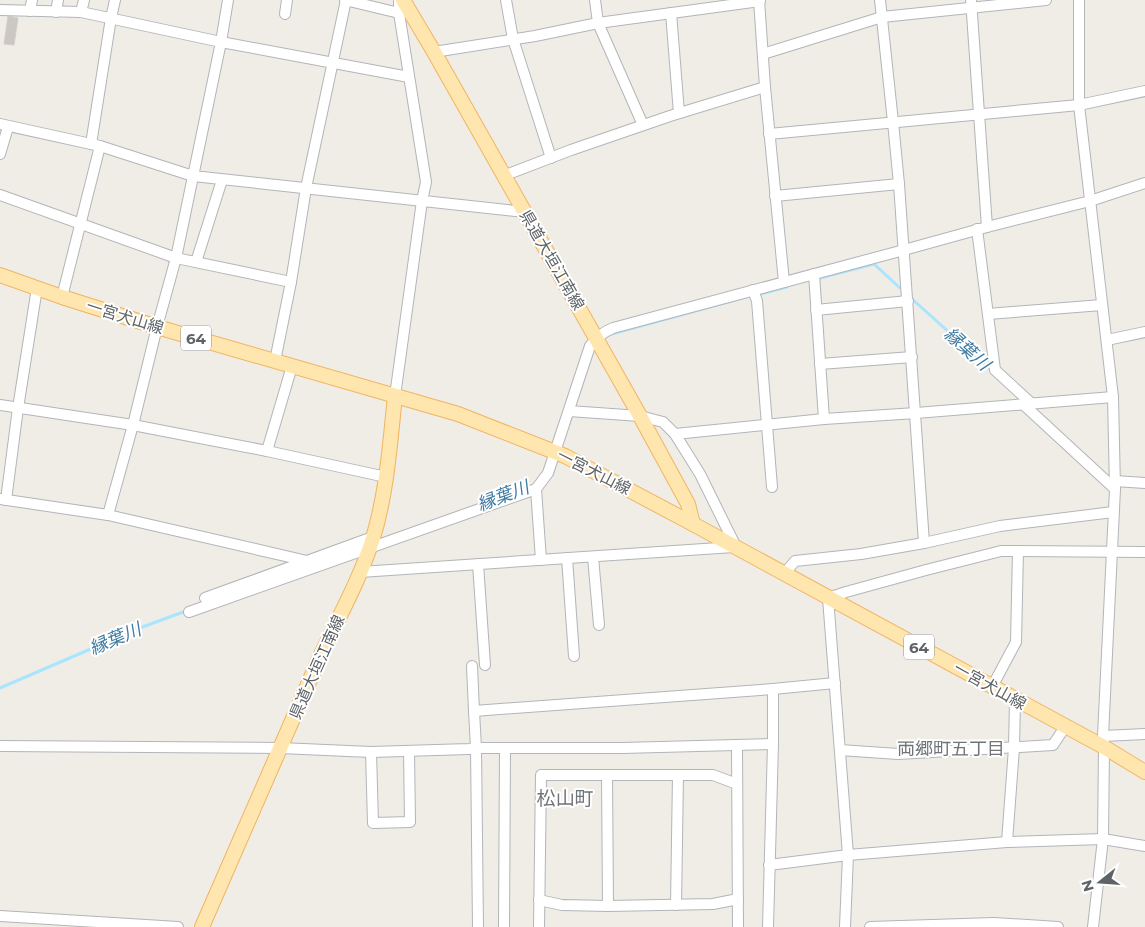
<svg xmlns="http://www.w3.org/2000/svg" width="1145" height="927" viewBox="0 0 1145 927" font-family="Montserrat,'Noto Sans JP',sans-serif">
  <rect width="100%" height="100%" fill="#f0ede7"/>
  <g fill="none" stroke-linecap="round" stroke-linejoin="round">
    <g stroke="#a9e5fe" stroke-width="3">
      <path d="M820,278l54,-14 26,24"/>
      <path d="M761,294l26,-7"/>
      <path d="M911,298l81,73"/>
      <path d="M608,335l142,-39"/>
      <path d="M0,688l137,-59 49,-18"/>
    </g>
  </g>
  <path fill="#cbc8c3" stroke="#d5cec5" d="M8,16l10,2 -4,27 -10,-1z"/>
  <g fill="none" stroke-linecap="round" stroke-linejoin="round">
    <g stroke="#b2b5b9" stroke-width="12">
      <g id="minor">
        <path d="M345,0l54,13"/>
        <path d="M506,0l7,39 38,119"/>
        <path d="M595,0l3,23 45,102"/>
        <path d="M759,0l6,87 19,195"/>
        <path d="M880,0l13,122 6,62 25,359"/>
        <path d="M971,0l16,227"/>
        <path d="M1079,0v105l34,292 2,92 -12,247 1,11 -1,92 -10,88"/>
        <path d="M0,10l81,2 140,30 188,35"/>
        <path d="M30,11l2,-11"/>
        <path d="M56,12l2,-12"/>
        <path d="M81,12l3,-12"/>
        <path d="M671,13l8,100"/>
        <path d="M285,14l2,-14"/>
        <path d="M434,52l101,-16 63,-13 162,-22"/>
        <path d="M763,54l119,-37 164,-17"/>
        <path d="M0,124l100,22 93,30 332,36"/>
        <path d="M769,134l310,-29 66,-14"/>
        <path d="M91,144l20,-126 4,-18"/>
        <path d="M0,154l8,-27"/>
        <path d="M503,176l68,-26 99,-34 95,-29"/>
        <path d="M0,195l176,63 115,24"/>
        <path d="M775,196l124,-12"/>
        <path d="M977,229l18,141 37,34"/>
        <path d="M196,262l26,-82"/>
        <path d="M814,274l10,145"/>
        <path d="M753,290l4,11 15,186"/>
        <path d="M62,297l38,-151"/>
        <path d="M816,310l92,-9"/>
        <path d="M988,314l114,-9"/>
        <path d="M1107,340l38,-8"/>
        <path d="M275,361l16,-79 15,-94 40,-188"/>
        <path d="M820,364l92,-7"/>
        <path d="M395,396l27,-195 4,-19 -27,-169v-13"/>
        <path d="M0,405l133,20 134,26 119,26"/>
        <path d="M1024,405l91,84"/>
        <path d="M569,411l71,5 23,6 12,12 25,40 36,73"/>
        <path d="M675,434l149,-15 92,-6 197,-16"/>
        <path d="M267,451l25,-85"/>
        <path d="M1115,481l30,2"/>
        <path d="M536,489l5,71"/>
        <path d="M0,499l108,16 199,46 2,8"/>
        <path d="M6,500l12,-92 19,-120"/>
        <path d="M108,515l25,-90 24,-98 19,-69 45,-216 7,-42"/>
        <path d="M593,557l6,68"/>
        <path d="M567,558l7,98"/>
        <path d="M478,564l7,101"/>
        <path d="M360,572l374,-25"/>
        <path d="M785,573l10,-12 66,-7 63,-11 76,-17 113,-14"/>
        <path d="M205,598l168,-61"/>
        <path d="M189,612l347,-123 12,-16 42,-127c7,-9 13,-14 23,-18l291,-78 83,-23 103,-26 55,-18"/>
        <path d="M472,666l2,45"/>
        <path d="M992,687l24,-45 2,-91"/>
        <path d="M1103,736l42,-2"/>
        <path d="M737,745l1,182"/>
        <path d="M0,746l280,2 91,4 98,-3 7,-1h146l151,-4"/>
        <path d="M840,750l58,4 155,-9 12,-18"/>
        <path d="M371,752l2,71 37,-1 -1,-71"/>
        <path d="M607,775l1,131"/>
        <path d="M1007,842l7,-94 1,-48"/>
        <path d="M769,865l79,-10 159,-13 96,-3 42,7"/>
        <path d="M539,900l23,5 46,1 105,-2 25,-5"/>
        <path d="M676,905l2,-130"/>
        <path d="M0,916l178,11"/>
        <path d="M478,927l-2,-179 -2,-37 299,-22"/>
        <path d="M504,927l1,-179"/>
        <path d="M539,927l2,-152h172l24,9"/>
        <path d="M768,927l5,-183v-55l62,-6"/>
        <path d="M845,927l3,-72 -20,-257 18,-6 80,-22 75,-19 144,1"/>
        <path d="M870,927l124,-4 64,4"/>
      </g>
    </g>
    <g stroke="#f1b460" stroke-width="16">
      <g id="major">
        <path d="M403,0l31,52 206,364 48,88 5,20"/>
        <path d="M0,275l62,22 95,30 301,87 107,42 128,68 411,223 41,25"/>
        <path d="M202,927c39,-89 78,-178 117,-268 18,-39 41,-79 54,-121 14,-46 17,-95 22,-142"/>
      </g>
    </g>
    <use href="#minor" stroke="#fff" stroke-width="10"/>
    <use href="#major" stroke="#fee6ae" stroke-width="14"/>
  </g>
  <g text-anchor="middle" dominant-baseline="central" stroke-width="4" stroke-linejoin="round" paint-order="stroke">
    <g fill="#fff" stroke="#8e9295" stroke-width="1">
      <rect x="181" y="325.5" width="30" height="25" rx="4"/>
      <rect x="904" y="634.5" width="30" height="25" rx="4"/>
    </g>
    <g font-size="15" font-weight="bold" fill="#5e6367">
      <text x="196" y="338">64</text>
      <text x="919" y="647">64</text>
    </g>
    <g font-size="16" fill="#5e6367" stroke="#fff">
      <text transform="translate(552 260) rotate(60)">県道大垣江南線</text>
      <text transform="translate(125 317) rotate(17)">一宮犬山線</text>
      <text transform="translate(594 472) rotate(27)">一宮犬山線</text>
      <text transform="translate(317 667) rotate(-66)">県道大垣江南線</text>
      <text transform="translate(990 686) rotate(29)">一宮犬山線</text>
    </g>
    <g font-size="18" font-style="italic" fill="#3f7ba0" stroke="#fff">
      <text transform="translate(967 349) rotate(42)">縁葉川</text>
      <text transform="translate(503 496) rotate(-21)">縁葉川</text>
      <text transform="translate(115 639) rotate(-23)">縁葉川</text>
    </g>
    <g font-size="18" fill="#6f7679" stroke="#fff">
      <text x="951" y="749">両郷町五丁目</text>
    </g>
    <g font-size="19" fill="#6f7679" stroke="#fff">
      <text x="565" y="798">松山町</text>
    </g>
  </g>
  <g transform="translate(1100 882) rotate(253)" stroke="#ffffff" stroke-width="4" paint-order="stroke">
  <path d="M0-4L9 19L0 12L-9 19Z" fill="#5e6367"/>
  <text y="-8" font-size="14" font-weight="bold" text-anchor="middle" fill="#5e6367">N</text>
  </g>
</svg>
